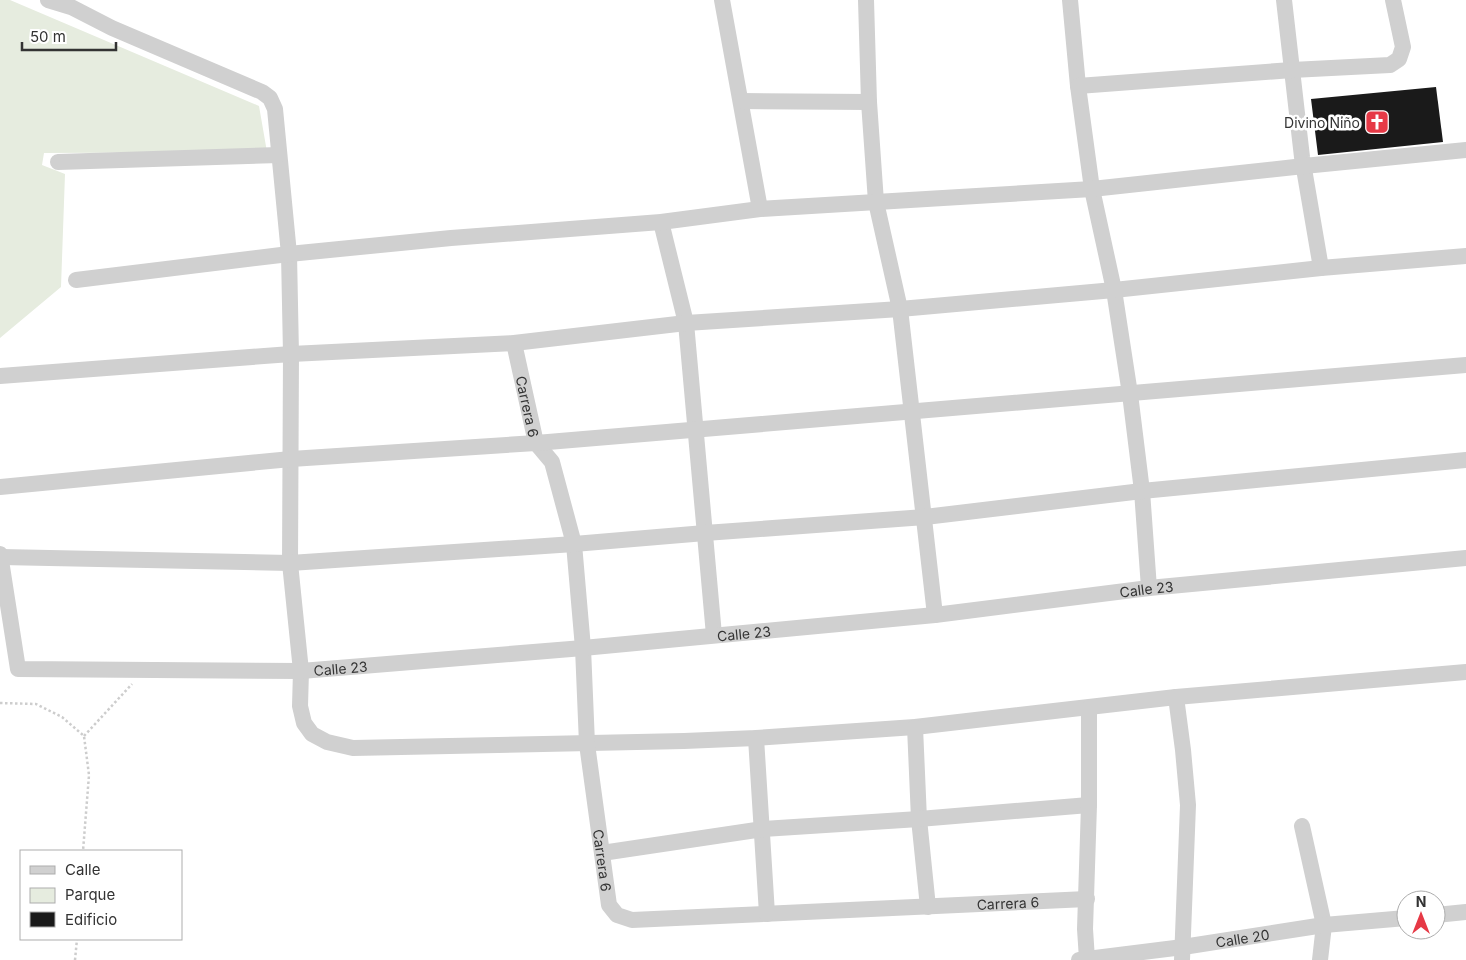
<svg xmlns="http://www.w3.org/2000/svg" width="1466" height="960" viewBox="0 0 1466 960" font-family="Inter,sans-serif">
  <rect width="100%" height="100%" fill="#fff"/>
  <path fill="#e6ecdf" d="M0,0h10l249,106 8,46 -223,1 -2,12 23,9 -4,113 -61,51z"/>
  <path fill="#1a1a1a" d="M1436,87l7,55 -125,13 -7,-56z"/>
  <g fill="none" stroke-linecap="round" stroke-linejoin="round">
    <g stroke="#cdcdcd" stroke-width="2.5" stroke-dasharray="2.5 2.5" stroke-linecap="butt">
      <path d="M0,703l36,1 26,13 22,19 5,39 -6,76"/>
      <path d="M84,736l48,-52"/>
      <path d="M75,960l2,-21"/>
    </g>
    <g stroke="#d0d0d0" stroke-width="16">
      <path d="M48,0l23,7 41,21 150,64 8,6 5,11 14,145 2,100 -1,209 11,108 -1,35 4,17 8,11 15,8 26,6 331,-7 72,-3 159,-11 261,-30 290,-25"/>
      <path d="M722,0l38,209"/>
      <path d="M866,0l3,102 7,100 24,107 35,306"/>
      <path d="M1070,0l8,86 14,103 22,101 16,104 12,97 7,97"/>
      <path d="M1284,0l18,157 19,111"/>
      <path d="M1078,86l214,-16 98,-5 9,-6 4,-12 -10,-47"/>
      <path d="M741,101l128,1"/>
      <path d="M58,162l221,-7"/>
      <path d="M661,222l25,101 28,312"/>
      <path d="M76,280l213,-26 162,-16 210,-16 99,-13 332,-20 212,-23 162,-16"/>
      <path id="s1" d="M514,343l22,100 16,19 22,82 9,104 4,96 22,161 8,10 15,5 455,-21"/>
      <path d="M0,376l291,-22 223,-11 172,-20 214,-14 214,-19 207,-22 145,-12"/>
      <path d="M0,487l291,-28 245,-16 930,-78"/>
      <path id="s2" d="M0,554l18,115 283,2 282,-23 352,-33 214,-27 317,-30"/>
      <path d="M1,557l289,6 284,-19 131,-11 220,-16 217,-26 324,-31"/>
      <path d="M1176,697l7,53 5,55 -6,155"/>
      <path d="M915,727l4,92 9,88"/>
      <path d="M756,738l11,176"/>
      <path d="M1302,826l22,99 -4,35"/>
      <path d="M602,853l161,-24 156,-10 170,-14"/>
      <path d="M1436,915l30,-3"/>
      <path d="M1087,959l-2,-30 4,-124v-97"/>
      <path id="s3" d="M1079,960l104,-13 141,-22 82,-7"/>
    </g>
  </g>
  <defs>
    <g id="church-square" transform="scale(1.25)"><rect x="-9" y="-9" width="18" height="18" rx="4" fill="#e63946" stroke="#fff"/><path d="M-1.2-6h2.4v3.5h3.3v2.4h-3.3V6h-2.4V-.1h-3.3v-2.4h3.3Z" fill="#fff"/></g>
  </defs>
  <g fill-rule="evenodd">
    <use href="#church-square" x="1377" y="122"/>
  </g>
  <g text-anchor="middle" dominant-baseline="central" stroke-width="5" stroke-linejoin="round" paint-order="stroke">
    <g font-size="14" fill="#333" stroke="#fff" text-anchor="end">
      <text x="1360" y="122">Divino Niño</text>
    </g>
    <g font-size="14" fill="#333" stroke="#fff">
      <text stroke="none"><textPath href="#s1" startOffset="65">Carrera 6</textPath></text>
      <text stroke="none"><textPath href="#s2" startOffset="1249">Calle 23</textPath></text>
      <text stroke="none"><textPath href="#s2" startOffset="844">Calle 23</textPath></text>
      <text stroke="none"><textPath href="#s2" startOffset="439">Calle 23</textPath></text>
      <text stroke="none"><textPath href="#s1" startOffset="530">Carrera 6</textPath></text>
      <text stroke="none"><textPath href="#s1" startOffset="980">Carrera 6</textPath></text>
      <text stroke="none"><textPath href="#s3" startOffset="165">Calle 20</textPath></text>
    </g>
  </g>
  <rect x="20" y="850" width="162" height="90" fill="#ffffff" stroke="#adadad"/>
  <rect x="30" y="866" width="25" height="8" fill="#d0d0d0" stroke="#adadad"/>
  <text x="65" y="875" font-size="15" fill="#333333">Calle</text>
  <rect x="30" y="888" width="25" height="15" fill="#e6ecdf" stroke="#adadad"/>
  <text x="65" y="900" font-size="15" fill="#333333">Parque</text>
  <rect x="30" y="912" width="25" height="15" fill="#1a1a1a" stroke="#adadad"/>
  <text x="65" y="925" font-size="15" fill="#333333">Edificio</text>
  <g transform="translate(1421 915)"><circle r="24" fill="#ffffff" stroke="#adadad"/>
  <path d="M0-4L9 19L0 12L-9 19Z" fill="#e63946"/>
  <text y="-8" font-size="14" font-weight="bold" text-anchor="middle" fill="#333333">N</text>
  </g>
  <path d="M22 42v8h94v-8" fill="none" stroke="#333333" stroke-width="2.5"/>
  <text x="30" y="42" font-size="15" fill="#333333" stroke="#ffffff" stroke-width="4" paint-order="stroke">50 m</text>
</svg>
